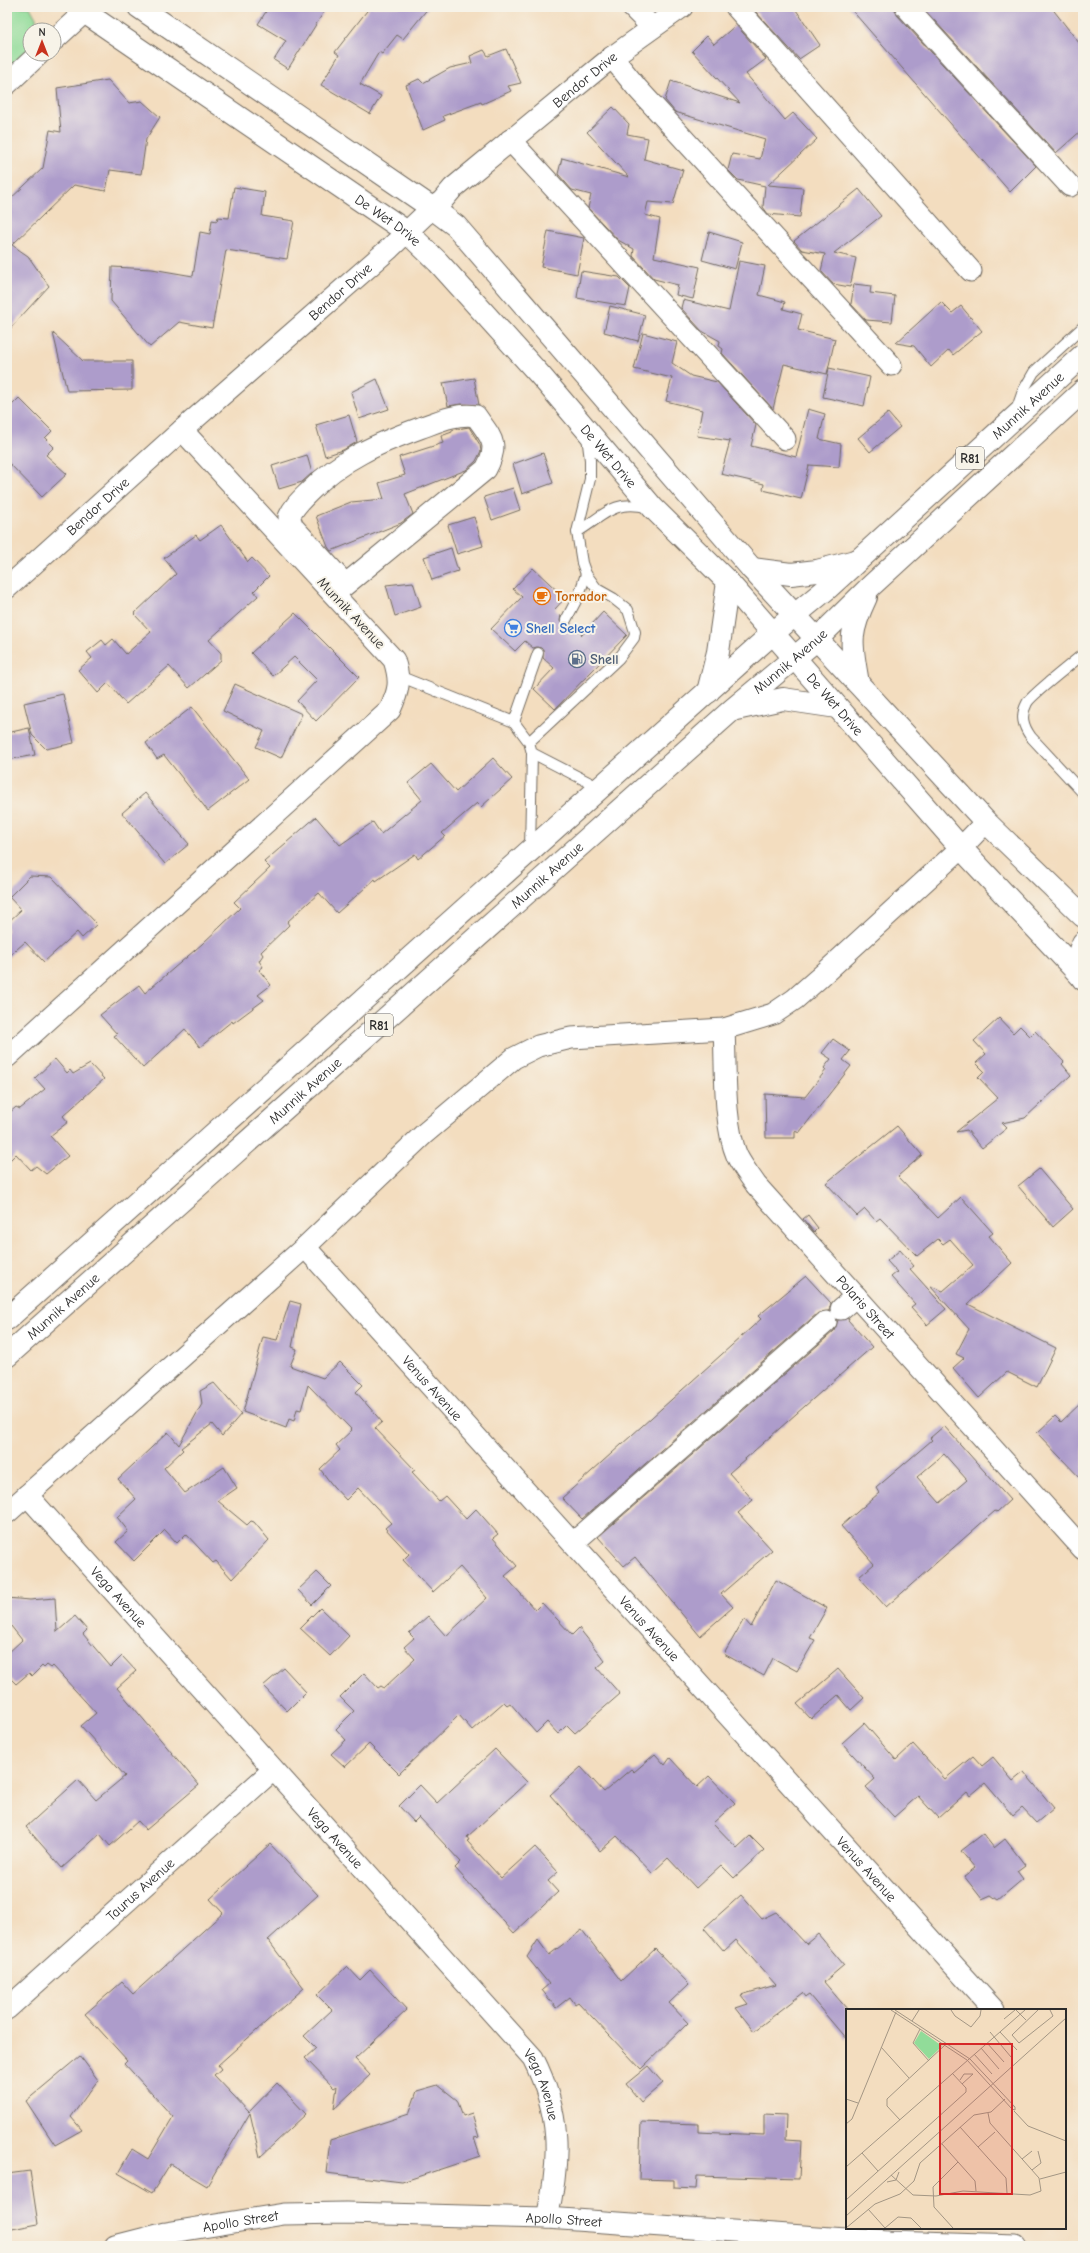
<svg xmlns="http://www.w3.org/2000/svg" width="1090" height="2253" viewBox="0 0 1090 2253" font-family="'Comic Neue',sans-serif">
  <rect width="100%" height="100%" fill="#f7f3e8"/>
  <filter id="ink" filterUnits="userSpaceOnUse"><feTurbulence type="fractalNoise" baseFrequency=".025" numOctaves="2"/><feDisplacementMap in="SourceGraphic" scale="8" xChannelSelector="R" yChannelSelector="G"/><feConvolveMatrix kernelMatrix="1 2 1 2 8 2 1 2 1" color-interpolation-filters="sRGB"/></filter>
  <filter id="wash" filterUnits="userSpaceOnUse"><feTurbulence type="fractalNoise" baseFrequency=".012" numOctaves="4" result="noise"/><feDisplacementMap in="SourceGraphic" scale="16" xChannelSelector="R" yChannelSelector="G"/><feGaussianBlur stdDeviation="0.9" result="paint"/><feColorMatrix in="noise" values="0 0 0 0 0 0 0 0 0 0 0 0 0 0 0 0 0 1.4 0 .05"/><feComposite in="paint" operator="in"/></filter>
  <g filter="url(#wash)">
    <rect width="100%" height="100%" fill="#f3ddbf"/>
    <path fill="#91dc99" stroke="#5e8462" d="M7,7h23l6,11 1,12h-7v24l-23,22z"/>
    <g id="blocks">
      <g fill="#ad9ccb" fill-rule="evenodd">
        <path d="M269,7h58l-39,62 -14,-9 12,-19 -28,-17z"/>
        <path d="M370,7h59l-26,32 -6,-4 -15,19 -3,-2 -19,32 21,12 -11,18 -49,-29 18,-30 -4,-3z"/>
        <path d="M758,7h36l26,38 -21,14 -45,-49z"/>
        <path d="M849,7h45l3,8 139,151 -26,26z"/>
        <path d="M922,7h129l32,41v81l-27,24z"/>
        <path d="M736,25l30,34 -20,15 39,46 8,-7 24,26 -49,46 35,3 -3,29 -32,-3 -5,-7 2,-21 -27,-6 -10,-10 4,-16 28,5 5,-20 -90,-27 -10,-12 6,-19 69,22 -48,-52 15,-15 7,8z"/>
        <path d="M506,49l15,34 -13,3 3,5 -29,13 -1,-2 -38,14 2,4 -22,10 -17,-45 13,-6 4,4 27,-15 22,-5 -2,-7 14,-6 4,6z"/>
        <path d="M108,80l21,23 13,-2 18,16 -14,22 -5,35 -31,-4 -4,21 -32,-6 -62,60 16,11 21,30 -42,46v-130l36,-34 7,-38 11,2 -4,-44z"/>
        <path d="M613,107l16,17 -2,10 21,4 -4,21 39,11 -10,34 -25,-2 -3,13 15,4 -6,38 46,10 -7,32 -17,-4 2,-10 -24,-6 -21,-23 1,-7 -16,-9 -30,-32 3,-13 -19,-5 -14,-16 4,-16 67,19 -42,-45z"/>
        <path d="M234,187l31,5 -3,24 32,5 -7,38 -61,-9 -14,78 -33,-6 -29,25 -39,-46 1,-34 40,2 41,7 7,-44 10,2 2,-14 5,1 1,-4 11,1z"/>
        <path d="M859,189l22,27 -47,37 22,5 -6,29 -17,-3 -12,-13 4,-17 -23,-4 -8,-9z"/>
        <path d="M548,231l36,7 -7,36 -36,-7z"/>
        <path d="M709,232l33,10 -7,27 -33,-9z"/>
        <path d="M739,261l26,5 -6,29 26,7 -2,7 19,5 -4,16 37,9 -8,35 -43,-10 -11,45 -51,-56 1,-4 -4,-3 1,-5 -18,-10 -21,-23 2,-8 46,11z"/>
        <path d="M581,271l38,6 11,11 -4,18 -49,-8z"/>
        <path d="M854,284l17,2 -1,7 25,3 -3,26 -26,-2 -15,-16z"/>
        <path d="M941,302l11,11 9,-7 21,25 -29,24 -4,-5 -18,17 -17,-21 -18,-3z"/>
        <path d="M610,306l35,9 -7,26 -34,-9z"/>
        <path d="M53,333l30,28h49v29l-65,1z"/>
        <path d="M643,333l34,9 -5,21 19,13 26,6 39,43 -5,21 45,11 12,-48 17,5 -6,25 22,5 -2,23 -30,-2 -8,34 -38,-9 1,-6 -43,-10 9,-33 -33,-5 5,-26 -36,-9 6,-23 -38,-9z"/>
        <path d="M829,368l41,9 -6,29 -41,-9z"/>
        <path d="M474,378l5,27 -18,-1 -13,2 -5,-23z"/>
        <path d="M377,379l12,30 -30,10 -8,-27z"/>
        <path d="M19,398l33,33 -7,7 9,9 -8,8 21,19 -25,23 -35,-36v-51z"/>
        <path d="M888,413l12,14 -30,25 -12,-14z"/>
        <path d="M349,415l8,27 -14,8 -18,6 -9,-31z"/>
        <path d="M469,427l11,18 1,6 -5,10 -10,9 -61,24 8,20 -12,9 -70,28 -3,-4 -12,-31 35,-14 33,-3 -5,-16 26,-8 -6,-18 44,-14 -2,-7 11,-4v-2z"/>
        <path d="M543,453l10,30 -31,11 -9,-30z"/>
        <path d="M307,455l5,18 -10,9 -23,7 -7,-23z"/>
        <path d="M513,488l7,22 -28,10 -8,-23z"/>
        <path d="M474,517l9,29 -26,8 -9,-29z"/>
        <path d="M221,525l27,37 4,-4 17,18 -15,15 4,5 -49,44 12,13v7l-32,28 -20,-22 -43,38 -18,-21 -10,10 -20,-23 14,-12 -5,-6 15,-12 4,5 7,-6 13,15 25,-22 -17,-18 42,-40 -12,-16 32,-23 4,5z"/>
        <path d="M451,548l7,23 -26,9 -8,-23z"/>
        <path d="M533,568l32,30 -10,11 6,6 -1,6 3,5 8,-2 11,11 21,-23 24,23 -72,74 -21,-20 20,-21 -11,-10v-9l-6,-2 -4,1 -8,-7 -10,10 -24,-22 31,-32 -9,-8z"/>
        <path d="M413,582l8,25 -26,9 -9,-31z"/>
        <path d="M295,613l64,64 -43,44 -19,-20 20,-21 -23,-23 -21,19 -22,-23z"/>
        <path d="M235,684l67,30 -21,44 -25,-11 8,-16 -41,-20z"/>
        <path d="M63,694l11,49 -28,6 -14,-14 -8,-32z"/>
        <path d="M192,707l57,72 -41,32 -44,-56 -7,4 -11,-16z"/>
        <path d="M29,728l6,27 -28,5v-27z"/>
        <path d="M493,758l19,21 -31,28 -4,-4 -35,30 3,3 -27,23 -3,-5 -39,27 -1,-2 -38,34 -18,-20 -32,29 2,3 -28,27 2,3 -4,6 4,6 -4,3 12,15 -13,10 6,5 -31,23 -1,-2 -32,26 -15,-18 -42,39 -29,-32 3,-2 -17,-19 39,-30 6,8 57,-49 38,-36 -6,-6 36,-34 -6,-6 52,-45 24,28 33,-23 8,12 41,-34 -14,-17 23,-19 25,28z"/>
        <path d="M145,793l44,51 -24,20 -43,-51z"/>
        <path d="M30,876l22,1 45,47 -15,14 -5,-6 -33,30 -19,-20 -18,16v-35l14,-13 -12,-13z"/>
        <path d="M999,1018l14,15 7,-7 10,10 5,-5 29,31 -2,2 9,11 -46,43 -23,5 5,5 -25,20 -15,-18 -11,2 42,-34 -20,-21 6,-6 -8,-8 10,-9 -12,-13z"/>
        <path d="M833,1039l17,12 -7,9 8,6 -52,67 -4,-2v7h-29l-1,-44 40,3 21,-27 -2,-2 7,-9 -9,-6z"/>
        <path d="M55,1059l12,14 3,-3 3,4 17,-10 14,15 -41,37 5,6 -18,14 18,20 -22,18 -10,-8 -5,4 -15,-16 -9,9v-48l9,-8 4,2 25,-20 -10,-11z"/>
        <path d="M897,1126l25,29 -24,21 40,42 23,-21 32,36 -4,3 23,27 -44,41 88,44 -19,39 -30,-15 -28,26 -26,-30 11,-10 -8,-4 13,-25 -39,-43 13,5 30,-26 -23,-26 -7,5 -5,-5 -21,17 -37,-38 -4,3 -11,-12 -8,7 -31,-33z"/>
        <path d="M1039,1169l34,40 -20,18 -35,-41z"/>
        <path d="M808,1215l10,13 -4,4 -11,-13z"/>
        <path d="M900,1250l14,16 -4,3 36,40 -19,16 -16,-18 4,-3 -24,-27 6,-5 -10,-11z"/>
        <path d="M806,1276l25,27 -2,8 -11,2 -236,206 -20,-21 199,-179 -3,-3z"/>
        <path d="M290,1301l11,3 -9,43 5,2 -7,17 33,12 17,-16 23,23 -7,7 26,30 -7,6 40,42 -3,2 27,29 6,-5 21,23 10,-10 22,25 -5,4 24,28 -12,10 30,34 7,-7 30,32 7,-7 26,33 -8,7 23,26 -45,39 -8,-8 -9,9 -11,-12 -11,11 -26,-30 -3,2 -3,-3 -32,28 -13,-15 -60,59 -30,-30 -24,23 -14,-13 15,-14 -10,-11 18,-18 -14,-14 24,-24 14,15 3,-2 3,2 31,-29 -11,-12 10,-9 -5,-5 19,-17 18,20 41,-38 -27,-31 -27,25 -30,-32 6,-6 -24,-26 6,-5 -33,-35 -12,12 -13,-14 -13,-17 20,-19 -4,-5 16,-15 -44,-45 -7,25 -4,-1 -3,12 -5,-2 -3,9 -43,-16 20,-75 14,3z"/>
        <path d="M849,1318l-1,2 24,27 -143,126 24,27 -15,13 34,37 -51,44 12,13 -33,29 -65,-79 -11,9 -26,-29 236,-206 4,-11z"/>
        <path d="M214,1383l27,31 -19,22 -10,-12 -31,24 2,2 -19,18 21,25 39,-26 13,21 -19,13 29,24 4,-4 3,1 15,18 -37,39 -16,-18 -3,2 -27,-29 -9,9 -12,-13 -31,31 -18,-19 12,-11 -11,-14 19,-18 -18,-20 50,-47 11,13 23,-41 -2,-13z"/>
        <path d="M1083,1401v80l-46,-48 18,-17 6,6z"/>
        <path d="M944,1426l66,74 -13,12 -2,-1 -109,96 -27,-30 15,-13 -33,-38 38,-33 -3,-5 56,-48 -2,-2zM944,1454l23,26 -27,23 -23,-26z"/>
        <path d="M317,1572l14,14 -19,19 -14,-15z"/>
        <path d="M776,1580l51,28 -17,30 5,2 -18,31 -24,-13 -9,18 -40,-22 20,-35 7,8z"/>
        <path d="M7,1598l23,2 25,-2 2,34 18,-16 12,14 -4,4 28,33 11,-11 14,15 -19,17 82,97 -53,45 -8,-9 -28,25 -10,-12 -38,34 -36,-41 52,-47 18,20 29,-24 -44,-50 15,-13 -43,-47 -2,2 -4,-3 -3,3 -2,-2 -10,10 -3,-3 -13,11 -9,-9v-21l15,-14 -15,-19z"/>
        <path d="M320,1608l29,28 -19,20 -30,-28z"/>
        <path d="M284,1668l22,24 -19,19 -24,-25z"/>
        <path d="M838,1669l26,29 -13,12 -13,-15 -27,24 -14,-15z"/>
        <path d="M864,1723l32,37 17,-16 32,35 28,-23 9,10 11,-9 20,24 11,-9 30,36 -18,15 -14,-15 -9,8 -28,-33 -15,13 -3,-4 -29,26 -20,-22 -24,21 -28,-30 9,-8 -33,-36z"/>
        <path d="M495,1749l32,33 -60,55 2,3 -2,1 34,37 34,-31 23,25 -10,9 10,11 -44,41 -59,-65 6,-6 -42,-45 -5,5 -15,-16 21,-21 17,18z"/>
        <path d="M655,1754l10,11 5,-7 27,29 12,-11 26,27 -22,20 24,25 13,-12 14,14 -30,28 -13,-13 -25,23 -28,-30 -16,15 -35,-37 -17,15 -50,-56 31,-28 23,25 27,-23 3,3z"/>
        <path d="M983,1834l11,14 11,-9 20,26 -8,6 6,8 -25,21 -7,-5 -9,4 -18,-23 11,-8 -14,-17z"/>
        <path d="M270,1844l48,51 -50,45 36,48 -86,77 3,4 -7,6 35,37 28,-29 29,31 -46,43 -10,-44 -43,73 -37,-22 -18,29 -34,-20 14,-24 16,10 25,-42 -49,-54 3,-3 -42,-46 37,-32 11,12 90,-81 -13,-14z"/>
        <path d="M741,1895l21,24 14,-7 30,32 12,-10 26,31 -20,17 23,27v31l-38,-45 -3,2 -3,-4 -49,38 -18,-23 12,-4 -7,-9 35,-10 -40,-45 -12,11 -20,-23z"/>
        <path d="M582,1930l39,51 34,-32 34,35 -20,19 19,20 -47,46 -63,-67 -3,2 -5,-7 -14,11 -14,-18 7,-6 -22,-27 11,-17 11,15z"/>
        <path d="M347,1966l13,14 10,-10 37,40 -52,49 15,16 -36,34 3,-23 -3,2 -29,-30 11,-10 -12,-12 28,-26 -15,-15z"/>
        <path d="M80,2056l18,24 -27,37 11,13 -27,15 -29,-44z"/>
        <path d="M648,2066l15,17 -22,19 -15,-18z"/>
        <path d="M438,2085l19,15 6,16 9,-3 7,24 -5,1 6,18 -78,26 -76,-9 4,-33 79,-26 8,-23z"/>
        <path d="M764,2114l22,1 -1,25 16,1 -2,38 -102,-3 -1,13 -22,-1v-8l-35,-1 2,-57 57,2v8l66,3z"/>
        <path d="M30,2171l8,53 -31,6v-56z"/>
      </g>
    </g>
  </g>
  <g filter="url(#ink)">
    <use href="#blocks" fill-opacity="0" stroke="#71695f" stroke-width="1"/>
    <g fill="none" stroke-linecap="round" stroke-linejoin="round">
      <g stroke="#71695f" stroke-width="12">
        <g id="lane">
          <path d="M1017,408l6,-17 11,-19 49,-45"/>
          <path d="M577,532c28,-17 35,-32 70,-25"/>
          <path d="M566,620l13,-25 7,-21"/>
          <path d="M1083,654c-10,9 -52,41 -56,49 -7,13 -4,23 4,34l52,56"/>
          <path d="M399,676l115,46 15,20 3,11 -2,96"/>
          <path d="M514,722l24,-69"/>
          <path d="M529,742l90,-84 15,-20 1,-6 -7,-22 -15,-12 -16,-9 -11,-15 -4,-11 -5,-31 13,-53v-19l-3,-24"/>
          <path d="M532,753l68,35"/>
        </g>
      </g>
      <g stroke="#71695f" stroke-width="23">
        <g id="street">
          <path d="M632,7l20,20"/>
          <path d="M736,7l235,264"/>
          <path d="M906,7l164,179"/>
          <path d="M54,40l36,-33"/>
          <path d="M612,57l25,31 254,277"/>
          <path d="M7,84l32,-30"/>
          <path d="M510,140l275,299"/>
          <path id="s1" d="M7,588l175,-158 208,-182 42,-40 10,-7 11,-13 159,-131 70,-50"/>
          <path d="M334,594l152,-125c14,-26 5,-31 -10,-53 -20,-3 -37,5 -56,12 -41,15 -79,31 -110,63 -9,9 -16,15 -21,26l4,10 52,57"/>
          <path id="s2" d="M724,1029c2,37 -1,94 13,127 5,10 13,20 19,29l327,364"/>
          <path d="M7,1057l383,-347c9,-20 11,-28 4,-50l-212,-230"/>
          <path id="s3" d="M305,1247l689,763"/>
          <path d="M841,1309l15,-13"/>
          <path id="s4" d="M27,1495l506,563c28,56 28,100 14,160"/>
          <path d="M7,1513l298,-266 119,-113 90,-76 24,-12 33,-8 153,-9 49,-15 22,-15 24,-21 142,-130 25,-26"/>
          <path d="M573,1543l253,-221"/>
          <path id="s5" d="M7,2009l266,-239"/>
          <path id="s6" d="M115,2246l51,-13 118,-19 62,-1 201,5 342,24 127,4"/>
        </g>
      </g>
      <g stroke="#71695f" stroke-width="24">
        <g id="secondary">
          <path id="s7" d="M77,7l330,225 31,30 102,113 113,133 75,74 233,266 119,127"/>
          <path d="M139,7l293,201 24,18 296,343 234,253 97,94"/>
          <path d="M1083,943c-6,12 -8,24 0,36"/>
        </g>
      </g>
      <g stroke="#71695f" stroke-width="24">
        <g id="primary">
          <path d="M752,569l39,5 26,-3 38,-10"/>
          <path d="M858,683c-7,-40 -10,-48 8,-86"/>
          <path d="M708,692l10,-40 10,-70"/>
          <path d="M736,709l47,-10 54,8"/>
          <path id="s8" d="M7,1319l766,-686 56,-46 254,-232"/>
          <path id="s9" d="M7,1356l725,-646 85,-71 55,-54 211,-194"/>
        </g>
      </g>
      <use href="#lane" stroke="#fff" stroke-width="10"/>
      <use href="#street" stroke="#fff" stroke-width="21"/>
      <use href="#secondary" stroke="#fff" stroke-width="22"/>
      <use href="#primary" stroke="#fff" stroke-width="22"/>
    </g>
  </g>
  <defs>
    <g id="cafe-ring" transform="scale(0.9)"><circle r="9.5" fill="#f7f3e8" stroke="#e8710a" stroke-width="1.5"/><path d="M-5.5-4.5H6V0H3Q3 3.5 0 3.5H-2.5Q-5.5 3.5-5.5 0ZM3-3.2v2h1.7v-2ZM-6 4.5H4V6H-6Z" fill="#e8710a"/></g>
    <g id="supermarket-ring" transform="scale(0.9)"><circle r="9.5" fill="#f7f3e8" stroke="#3f7fe0" stroke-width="1.5"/><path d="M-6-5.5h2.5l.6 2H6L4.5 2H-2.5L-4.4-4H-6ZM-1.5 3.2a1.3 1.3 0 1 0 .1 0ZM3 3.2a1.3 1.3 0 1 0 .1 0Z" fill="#3f7fe0"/></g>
    <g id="fuel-ring" transform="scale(0.9)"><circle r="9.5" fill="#f7f3e8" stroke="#5c6f8a" stroke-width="1.5"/><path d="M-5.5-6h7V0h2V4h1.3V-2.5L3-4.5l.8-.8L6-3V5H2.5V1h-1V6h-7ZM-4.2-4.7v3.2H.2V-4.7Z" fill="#5c6f8a"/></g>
  </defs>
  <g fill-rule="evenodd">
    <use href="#cafe-ring" x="542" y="596"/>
    <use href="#supermarket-ring" x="513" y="628"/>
    <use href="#fuel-ring" x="577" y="659"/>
  </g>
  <g text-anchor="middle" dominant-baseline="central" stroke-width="4" stroke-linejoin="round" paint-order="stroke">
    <g fill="#f7f3e8" stroke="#686764" stroke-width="1">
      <rect x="956" y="447" width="28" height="22" rx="3"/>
      <rect x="365" y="1014" width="28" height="22" rx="3"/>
    </g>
    <g font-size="13" font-weight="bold" fill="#2b2b2b">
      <text x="970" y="458">R81</text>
      <text x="379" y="1025">R81</text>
    </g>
    <g font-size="14" fill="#2b2b2b" stroke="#f7f3e8">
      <text stroke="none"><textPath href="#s1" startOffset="770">Bendor Drive</textPath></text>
      <text stroke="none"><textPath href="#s7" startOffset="377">De Wet Drive</textPath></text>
      <text stroke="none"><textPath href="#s1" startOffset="446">Bendor Drive</textPath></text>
      <text stroke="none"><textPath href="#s8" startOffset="1370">Munnik Avenue</textPath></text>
      <text stroke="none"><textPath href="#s7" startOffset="701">De Wet Drive</textPath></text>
      <text stroke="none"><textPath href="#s1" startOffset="122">Bendor Drive</textPath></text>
      <text transform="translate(351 613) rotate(47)">Munnik Avenue</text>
      <text stroke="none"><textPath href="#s9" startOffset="1047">Munnik Avenue</textPath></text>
      <text stroke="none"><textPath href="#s7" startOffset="1037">De Wet Drive</textPath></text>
      <text stroke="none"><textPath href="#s9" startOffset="723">Munnik Avenue</textPath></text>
      <text stroke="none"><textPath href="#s9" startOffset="399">Munnik Avenue</textPath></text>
      <text stroke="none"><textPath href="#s9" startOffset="75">Munnik Avenue</textPath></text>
      <text stroke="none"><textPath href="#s2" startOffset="327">Polaris Street</textPath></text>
      <text stroke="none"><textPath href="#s3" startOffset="190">Venus Avenue</textPath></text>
      <text stroke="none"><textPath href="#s4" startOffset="137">Vega Avenue</textPath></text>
      <text stroke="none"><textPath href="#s3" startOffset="514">Venus Avenue</textPath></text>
      <text stroke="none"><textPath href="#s4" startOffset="461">Vega Avenue</textPath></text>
      <text stroke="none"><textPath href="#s3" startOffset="838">Venus Avenue</textPath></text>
      <text stroke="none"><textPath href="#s5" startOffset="179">Taurus Avenue</textPath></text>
      <text stroke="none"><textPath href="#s4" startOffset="785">Vega Avenue</textPath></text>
      <text stroke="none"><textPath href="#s6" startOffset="452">Apollo Street</textPath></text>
      <text stroke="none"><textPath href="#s6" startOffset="128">Apollo Street</textPath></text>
    </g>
    <g font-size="14" font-weight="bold" fill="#c56008" stroke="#f7f3e8" text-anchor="start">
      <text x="555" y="596">Torrador</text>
    </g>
    <g font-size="14" font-weight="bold" fill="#366cbe" stroke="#f7f3e8" text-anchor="start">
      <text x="526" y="628">Shell Select</text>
    </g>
    <g font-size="14" font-weight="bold" fill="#4e5e75" stroke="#f7f3e8" text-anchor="start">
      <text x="590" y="659">Shell</text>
    </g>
  </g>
  <g transform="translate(846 2009)">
    <rect width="220" height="220" fill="#f3ddbf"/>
    <path d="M75,22l21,15 -13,13 -15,-16z" fill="#91dc99"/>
    <path fill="none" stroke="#a39684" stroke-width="1" d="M45,1l76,50 45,49M49,1l75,49 45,48v3l-3,-1 1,-3M105,1l4,6 16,11 9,-11 1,-6M170,1l10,10M192,1l-26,25 7,8 34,-27 -3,-6M158,10l11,-9M66,12l7,-11M74,20l-7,14 16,18M144,23l21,25M154,23l17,18M141,34l17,19M35,38l28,31M135,39l18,21M128,45l18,20M114,71l4,-6h9l-11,10M0,90l12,4M168,102l14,15 38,15M54,111l-13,-14v-7l58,-54M0,115l6,-5 44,-107M114,118l46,51 1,15M96,135l33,37 1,10M132,138l17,-15M16,144l16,18M176,150l10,-8M0,158l179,-157M186,161l9,-7 -3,-12M45,166l22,20 23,1 27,-5 67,4 11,-4 -2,-13 -49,-55 -2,-10M194,170l26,-7M41,173l9,-2 3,-8M0,191l120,-108v-4l-14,-15M22,200l17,19M0,207l220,-198M0,219l29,-24 25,-10 14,-13 6,-18 54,-48 17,-3 14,-13M39,219l13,-11 13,1 10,10M107,219l-19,-21 -1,-20 25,-25"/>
    <path fill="#d62828" fill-opacity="0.15" stroke="#d62828" stroke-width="2" d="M94,35h72v150h-72z"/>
    <rect width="220" height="220" fill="none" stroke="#2b2b2b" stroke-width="2"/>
  </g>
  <rect width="1090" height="2253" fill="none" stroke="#f7f3e8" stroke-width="24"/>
  <g transform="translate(42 42)"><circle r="19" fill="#f7f3e8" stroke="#a5a39c"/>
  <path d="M0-3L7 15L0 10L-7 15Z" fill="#c8321e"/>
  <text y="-6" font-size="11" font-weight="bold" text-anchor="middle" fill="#2b2b2b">N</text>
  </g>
</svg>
